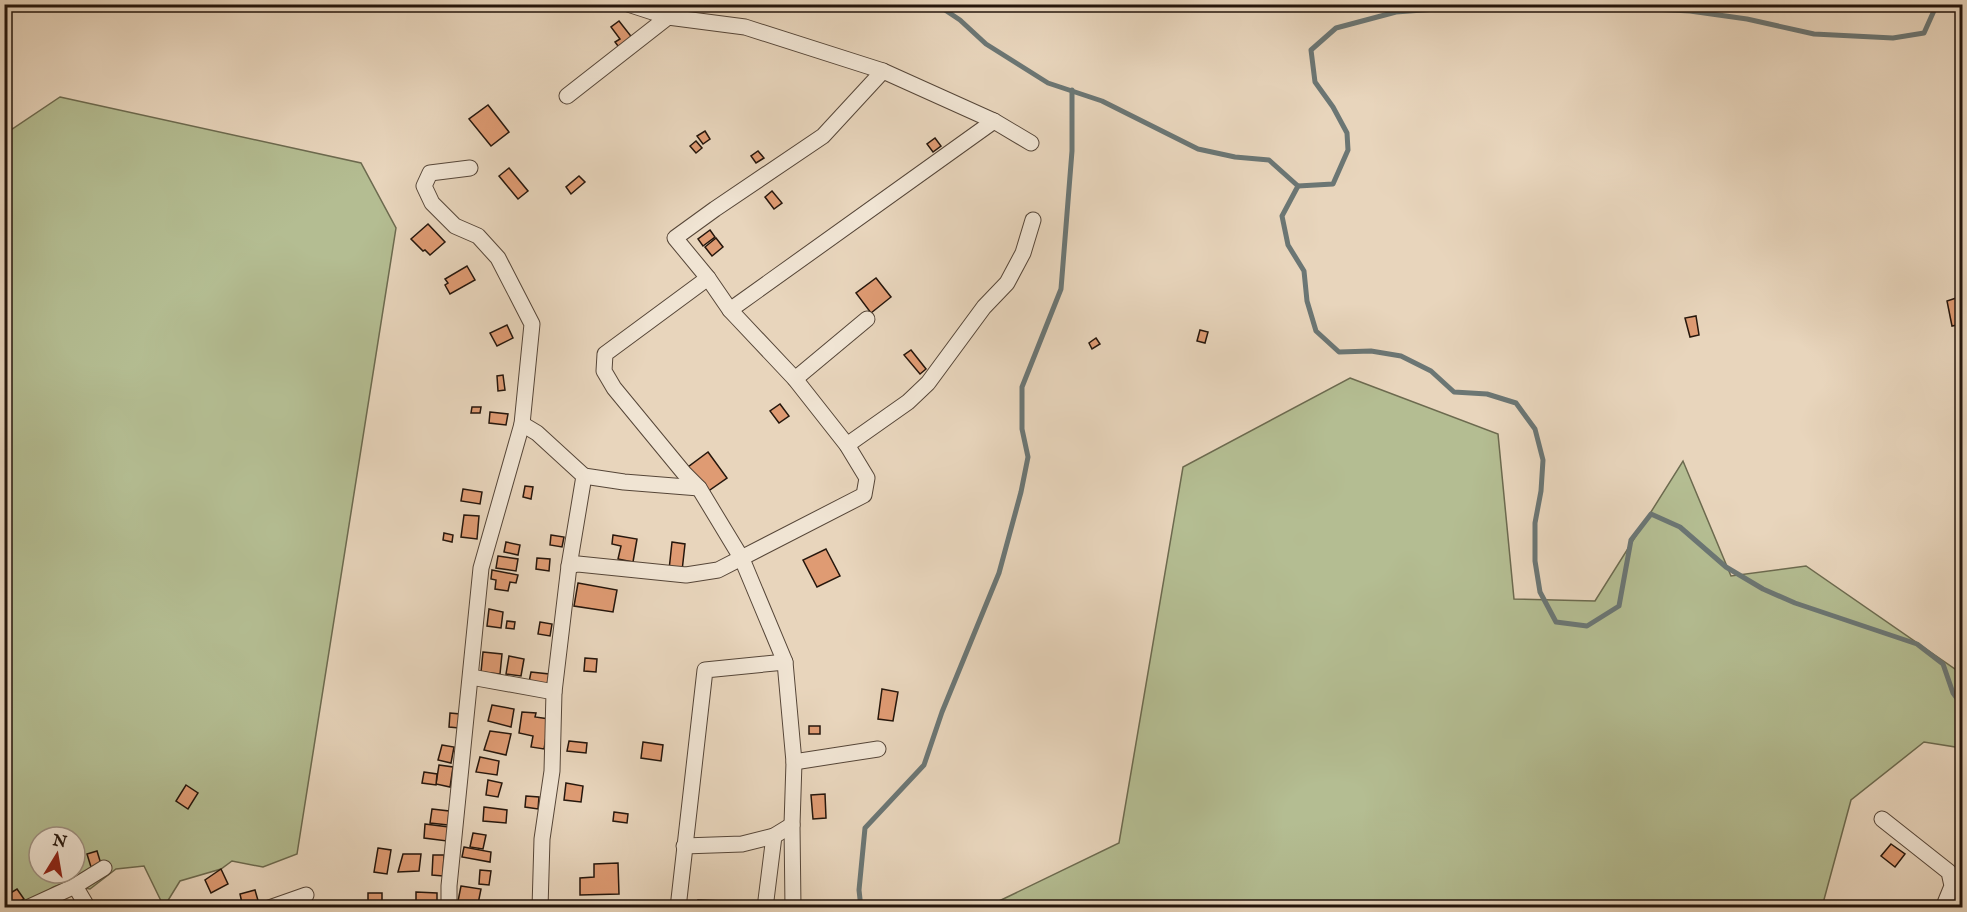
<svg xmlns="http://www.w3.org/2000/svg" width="1967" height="912" viewBox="0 0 1967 912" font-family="'IM FELL English',serif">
  <rect width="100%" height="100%" fill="#e8d5bc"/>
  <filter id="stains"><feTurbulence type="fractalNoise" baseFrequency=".00333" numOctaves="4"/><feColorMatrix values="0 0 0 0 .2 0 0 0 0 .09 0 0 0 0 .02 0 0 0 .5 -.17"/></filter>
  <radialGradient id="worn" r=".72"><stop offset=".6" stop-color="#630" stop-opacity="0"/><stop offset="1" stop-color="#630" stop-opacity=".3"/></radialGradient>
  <g fill="#b4bd92" stroke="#6c6a4f" stroke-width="1.5" fill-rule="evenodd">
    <path d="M60,97l301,66 35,65 -99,626 -34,13 -31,-6 -11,8 -41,12 -16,26 -20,-41 -28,3 -26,20c-29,-6 -39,-9 -55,18l-30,1v-774zM39,837h36v36h-36z"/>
    <path d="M1350,378l148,56 16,165 81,2 88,-140 48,115 75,-10 156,108v74l-38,-6 -73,58 -29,107h-822l-1,-6 120,-58 64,-376z"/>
  </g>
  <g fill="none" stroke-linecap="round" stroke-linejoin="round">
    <g stroke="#6b7674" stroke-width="5">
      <path d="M936,4l24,16 26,24 62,39 54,18 96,48 37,8 34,3 29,26 35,-2 15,-34 -1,-17 -14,-26 -18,-25 -4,-32 25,-22 60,-16 106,-8"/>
      <path d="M1619,4l16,4 55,3 57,8 67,15 79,4 31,-5 13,-29"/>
      <path d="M1298,186l-16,30 6,29 16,26 3,30 9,30 23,21 32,-1 30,5 30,15 23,21 33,2 29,9 19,26 8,31 -2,31 -6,32v38l5,31 16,30 31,4 32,-20 12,-66 20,-26 29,13 46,40 37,22 32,14 122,41 26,20 10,29 9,12"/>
      <path d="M861,908l-2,-18 6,-62 59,-63 18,-53 57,-139 22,-81 7,-35 -6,-28v-42l39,-98 11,-138v-61"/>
    </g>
  </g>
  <g fill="#df9b73" stroke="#25160c" stroke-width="1.5">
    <path d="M619,21l15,19 -13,10 -6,-8 5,-3 -9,-12z"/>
    <path d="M488,105l21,27 -18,14 -22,-27z"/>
    <path d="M705,131l5,8 -7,5 -6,-8z"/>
    <path d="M935,138l6,8 -8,6 -6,-8z"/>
    <path d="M696,141l6,7 -6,5 -6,-7z"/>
    <path d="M758,151l6,7 -8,5 -5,-7z"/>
    <path d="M509,168l19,23 -10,8 -19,-23z"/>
    <path d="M579,176l6,6 -14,12 -5,-7z"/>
    <path d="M772,191l10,12 -8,6 -9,-12z"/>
    <path d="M428,224l17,18 -15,13 -5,-5 -2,1 -12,-12z"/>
    <path d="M710,230l5,7 -12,9 -5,-7z"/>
    <path d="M716,238l7,9 -11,9 -7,-9z"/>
    <path d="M467,266l8,14 -25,14 -5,-9 3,-2 -3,-4z"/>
    <path d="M876,278l15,19 -20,16 -15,-20z"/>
    <path d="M1962,296v28l-10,2 -5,-25z"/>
    <path d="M1696,316l3,19 -9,2 -5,-19z"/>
    <path d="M507,325l6,13 -16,8 -7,-13z"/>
    <path d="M1200,330l8,2 -3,11 -8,-2z"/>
    <path d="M1096,338l4,6 -8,5 -3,-6z"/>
    <path d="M911,350l15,19 -6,5 -16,-19z"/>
    <path d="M503,375l2,15 -7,1 -1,-15z"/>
    <path d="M780,404l9,12 -10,7 -9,-12z"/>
    <path d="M472,407h9l-1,6h-9z"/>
    <path d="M490,412l18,2 -2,11 -17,-2z"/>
    <path d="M708,452l19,26 -20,14 -19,-25z"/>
    <path d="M525,486l8,1 -2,12 -8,-2z"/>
    <path d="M463,489l19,3 -2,12 -19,-3z"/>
    <path d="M464,515l15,1 -2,23 -16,-2z"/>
    <path d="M444,533l9,2 -1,7 -9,-2z"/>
    <path d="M551,535l13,2 -2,10 -12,-2z"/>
    <path d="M613,535l24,4 -4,23 -15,-3 3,-13 -9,-2z"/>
    <path d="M506,542l14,3 -2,10 -14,-3z"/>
    <path d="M672,542l13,2 -3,27 -13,-1z"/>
    <path d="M826,549l14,27 -23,11 -14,-27z"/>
    <path d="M498,556l20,3 -2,12 -20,-3z"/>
    <path d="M537,558l13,1 -1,12 -13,-2z"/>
    <path d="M492,570l26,5 -2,8 -6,-1 -2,9 -13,-2 1,-9 -5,-1z"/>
    <path d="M578,583l39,7 -4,22 -39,-6z"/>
    <path d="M489,609l14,3 -2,16 -14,-2z"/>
    <path d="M507,621l8,1 -1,7 -8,-1z"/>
    <path d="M540,622l12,2 -2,12 -12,-2z"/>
    <path d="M483,652l19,2 -2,20 -19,-2z"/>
    <path d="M509,656l15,3 -3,17 -15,-2z"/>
    <path d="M585,658l12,1 -1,13 -12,-1z"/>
    <path d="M531,672l18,2 -2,11 -18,-3z"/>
    <path d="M882,689l16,3 -5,29 -15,-2z"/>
    <path d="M492,705l22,4 -3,18 -23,-6z"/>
    <path d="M522,712l14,1 -1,4 14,2 -5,30 -13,-2 2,-11 -14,-3z"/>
    <path d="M450,713l10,1 -1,14 -10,-1z"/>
    <rect x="809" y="726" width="11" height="8"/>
    <path d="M490,731l21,3 -5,21 -22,-5z"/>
    <path d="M569,741l18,2 -1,10 -19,-2z"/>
    <path d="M643,742l20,3 -2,16 -20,-3z"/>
    <path d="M442,745l12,2 -3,16 -13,-3z"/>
    <path d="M480,757l19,4 -2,14 -21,-3z"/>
    <path d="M439,765l14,2 -3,20 -14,-3z"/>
    <path d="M424,772l13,2 -1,11 -14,-2z"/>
    <path d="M488,780l14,3 -4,14 -12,-2z"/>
    <path d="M566,783l17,3 -2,16 -17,-2z"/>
    <path d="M186,785l12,8 -10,16 -12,-8z"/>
    <path d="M825,794l1,24 -13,1 -2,-24z"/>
    <path d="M526,796l13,1 -1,12 -13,-2z"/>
    <path d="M484,807l23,3 -1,13 -23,-2z"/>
    <path d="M432,809l17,2 -1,14 -18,-2z"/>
    <path d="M614,812l14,2 -1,9 -14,-2z"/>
    <path d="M425,824l24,3 -2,14 -23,-3z"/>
    <path d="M473,833l13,2 -3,14 -13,-2z"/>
    <path d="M1891,844l14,10 -10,13 -14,-11z"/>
    <path d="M464,847l27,5 -1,10 -28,-5z"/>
    <path d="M378,848l13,2 -4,24 -13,-2z"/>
    <path d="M97,851l4,13 -10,3 -4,-13z"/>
    <path d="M403,854h18l-2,17 -21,1z"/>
    <path d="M433,855h11l-1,21 -11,-1z"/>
    <path d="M618,863l1,31 -39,1v-17l14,-1v-13z"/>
    <path d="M221,869l7,15 -17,9 -6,-13z"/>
    <path d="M480,870l11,1 -2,14 -10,-1z"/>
    <path d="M461,886l20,3 -3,15 -20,-3z"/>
    <path d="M17,889l7,10 -14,9 -6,-11z"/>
    <path d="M255,890l4,14 -7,4h-9l-3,-14z"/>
    <path d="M416,892l21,1v15h-21z"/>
    <rect x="368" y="893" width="14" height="15"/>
    <path d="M698,900l25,1v7h-25z"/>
    <path d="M553,904l17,1v3h-17z"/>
  </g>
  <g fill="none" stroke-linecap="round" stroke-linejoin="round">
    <g stroke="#564638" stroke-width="17">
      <g id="minor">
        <path d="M628,4l40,13"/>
        <path d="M567,96l101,-79 77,10 138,44 111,50 37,22"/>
        <path d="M708,278l-103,76 -1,17 10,17 70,85 15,15 43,71 43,103 9,100 -2,63 1,83"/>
        <path d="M730,310l264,-189"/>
        <path d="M795,379l72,-60"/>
        <path d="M522,424l15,9 47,43 -15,90 -15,126 -2,79 -10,68 -2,69"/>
        <path d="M847,445l61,-43 20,-19 56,-76 23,-24 16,-30 10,-33"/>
        <path d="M584,476l40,6 75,6"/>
        <path d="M569,566l9,-2 108,11 32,-5 146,-75 3,-17 -20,-33 -52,-66 -65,-69 -22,-32 -33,-40 40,-29 108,-73 60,-65"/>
        <path d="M471,677l83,15"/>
        <path d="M794,762l84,-13"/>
        <path d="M1882,819l67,53 3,14 -9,22"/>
        <path d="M684,846l58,-2 32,-8"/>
        <path d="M75,886l13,22"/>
        <path d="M27,908l48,-22 29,-18"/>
        <path d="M269,908l37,-13"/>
        <path d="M449,908v-22l32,-318 41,-144 10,-100 -34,-66 -20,-22 -23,-10 -23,-23 -8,-17 6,-13 40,-5"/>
        <path d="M678,908l27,-238 80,-8"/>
        <path d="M765,908l9,-72 18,-11"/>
      </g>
    </g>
    <use href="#minor" stroke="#f0e4d3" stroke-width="15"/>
  </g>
  <rect width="1967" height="912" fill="none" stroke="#e8d5bc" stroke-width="24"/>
  <rect x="6" y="6" width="1955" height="900" fill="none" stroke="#25160c" stroke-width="3"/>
  <rect x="12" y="12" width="1943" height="888" fill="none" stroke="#25160c" stroke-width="1.5"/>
  <g transform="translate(57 855) rotate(11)"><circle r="28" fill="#f0e4d3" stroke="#9f9283" stroke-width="1.5"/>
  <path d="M0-4.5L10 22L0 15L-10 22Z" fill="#8f2418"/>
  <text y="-9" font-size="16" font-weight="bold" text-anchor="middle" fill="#25160c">N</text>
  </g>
  <rect width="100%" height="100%" filter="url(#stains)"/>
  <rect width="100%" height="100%" fill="url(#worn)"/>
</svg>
